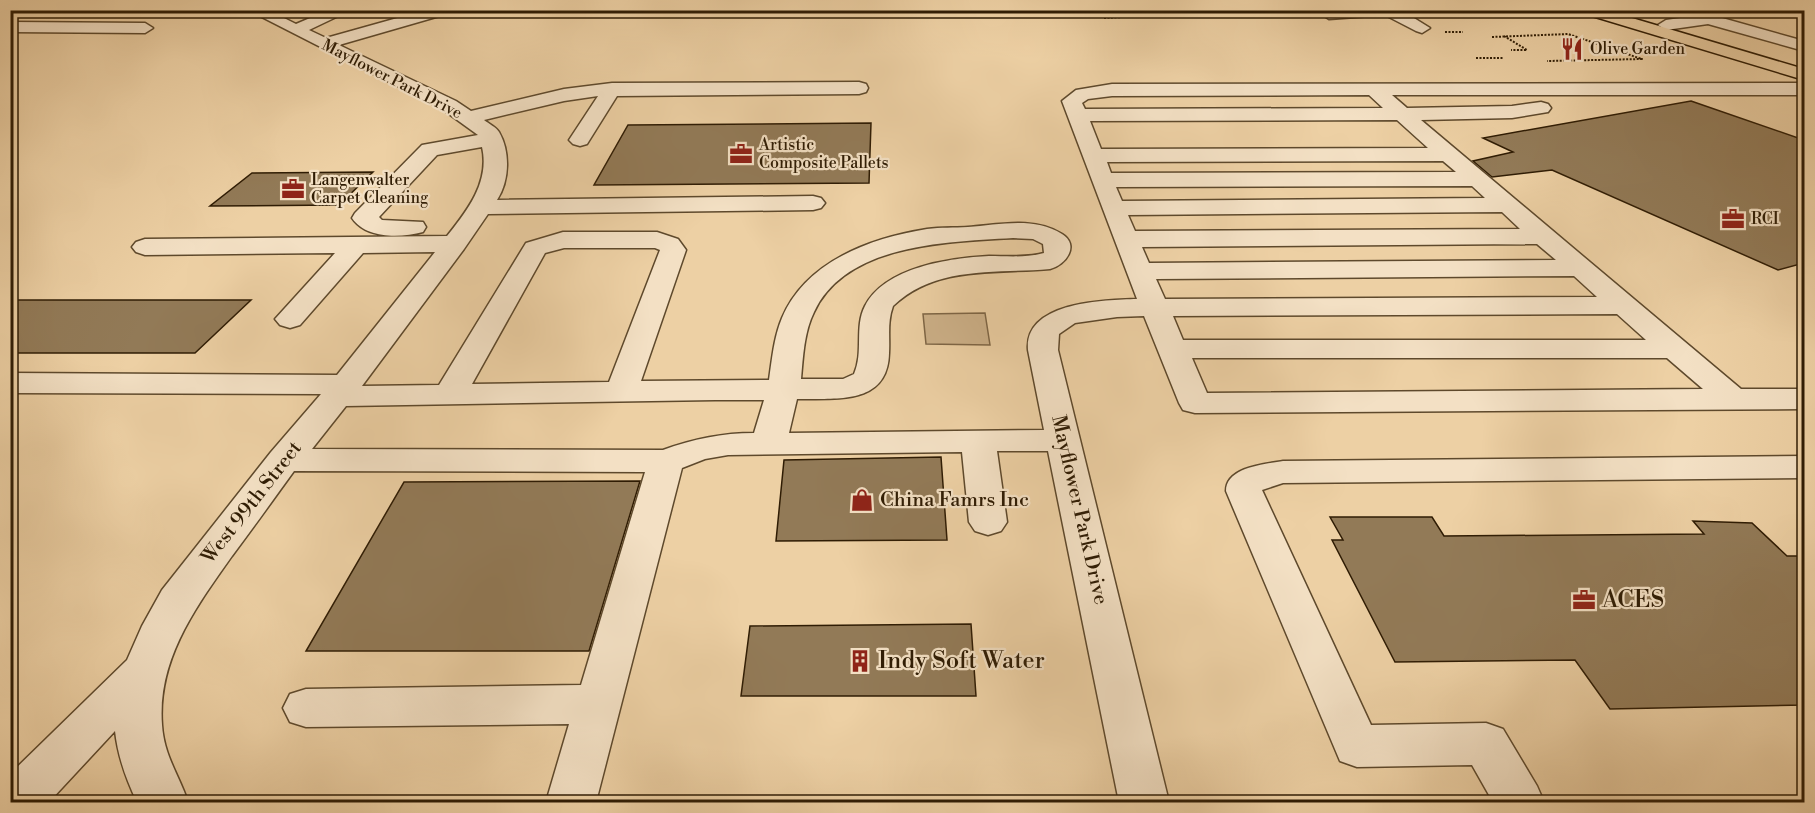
<svg xmlns="http://www.w3.org/2000/svg" width="1815" height="813" viewBox="0 0 1815 813" font-family="'Libre Bodoni',serif">
  <rect width="100%" height="100%" fill="#edd0a4"/>
  <filter id="stains"><feTurbulence type="fractalNoise" baseFrequency=".00333" numOctaves="4"/><feColorMatrix values="0 0 0 0 .2 0 0 0 0 .09 0 0 0 0 .02 0 0 0 .5 -.17"/></filter>
  <radialGradient id="worn" r=".72"><stop offset=".6" stop-color="#630" stop-opacity="0"/><stop offset="1" stop-color="#630" stop-opacity=".3"/></radialGradient>
  <path fill="#cdb189" stroke="#7e6646" stroke-width="1.5" d="M985,313l5,32 -64,-1 -3,-30z"/>
  <g fill="#927a57" stroke="#2f1c04" stroke-width="1.5">
    <path d="M1691,101l113,39v123l-26,7 -226,-100 -60,7 -19,-16 40,-9 -30,-14z"/>
    <path d="M871,123l-2,60 -275,2 34,-60z"/>
    <path d="M373,172l-34,33 -129,1 42,-33z"/>
    <path d="M10,300h241l-56,53h-185z"/>
    <path d="M941,457l6,83 -171,1 8,-81z"/>
    <path d="M640,481l-51,170h-283l98,-169z"/>
    <path d="M1330,517h102l12,19 260,-2 -11,-13 59,2 35,33h17v149l-194,4 -35,-49 -180,2 -63,-122h11z"/>
    <path d="M971,624l5,72h-235l9,-70z"/>
  </g>
  <g fill="none" stroke-linecap="round" stroke-linejoin="round">
    <g stroke="#5e492c" stroke-width="3">
      <g id="minor">
        <path d="M248,10h20l28,14 33,-14h22l-42,20 17,8 100,-28h26l-2,3 -111,32 117,56 15,10 93,-22 48,-6 247,-1 7,2 2,4 -2,4 -7,2 -242,2 -30,48 -7,2 -7,-2 -4,-4 29,-44 -34,5 -80,19c5,4 12,7 15,12 11,19 11,48 -2,68l316,-4 8,2 4,5 -4,5 -8,2 -325,4 -24,35 -102,137 77,-1 87,-142 37,-11h94l21,7 8,11 -45,131 128,-1c3,-21 5,-43 13,-62 24,-57 89,-80 145,-89 14,-2 27,-1 41,-2 30,-2 66,-11 94,7 18,11 4,31 -12,35 -54,5 -114,-4 -157,37 -6,16 -3,31 -4,47 -1,53 -54,45 -92,46l-8,34 255,-3 -16,-80c-4,-48 75,-50 109,-51l-75,-198 14,-11 36,-6 692,-1v12h-412l15,13 105,-2 29,-4 7,2 3,4 -3,4 -36,6 -91,2 320,269h63v20l-609,4 -12,-3 -4,-7 -35,-87 -27,1 -42,6 -16,11 -1,16 111,452h-50l-71,-351h-51l10,71 -6,9 -13,4 -13,-4 -6,-9 -7,-70 -234,3 -23,4 -23,9 -86,334h-50l23,-78 -263,3 -16,-5 -7,-14 7,-14 16,-5 275,-4 64,-213 -351,-1c-21,29 -41,57 -62,85 -36,51 -75,103 -70,169 2,31 17,50 26,77h-51c-11,-23 -19,-45 -22,-71l-66,71h-39v-28l117,-114 15,-34 20,-36 109,-138 50,-58 -311,-1v-20l327,2 98,-123 -72,1 -63,72 -10,3 -10,-3 -5,-6 60,-66 -190,2 -9,-3 -4,-5 4,-5 9,-3 302,-3c21,-26 43,-55 35,-89l-45,8 -58,62 3,3 41,2 3,5 -3,5c-23,6 -57,7 -71,-14l3,-5 67,-68 56,-10 -36,-26zM1369,95l14,13 -298,1 -3,-6 6,-4 24,-3zM1397,120l31,28 -327,1 -11,-28zM1443,161l13,11 -345,1 -4,-11zM1472,186l13,12 -363,3 -6,-14zM1502,212l18,17 -385,2 -7,-16zM1013,238l20,1 10,5 1,9c-17,5 -38,3 -55,3 -39,2 -104,11 -124,50 -11,21 -1,46 -11,68l-11,5h-42c2,-22 3,-47 13,-67 32,-69 135,-70 199,-74zM1537,244l19,16 -407,3 -7,-16zM564,248h91l5,2 -51,132 -137,2 73,-131zM1574,276l23,21 -432,2 -9,-20zM1617,314l29,26h-463l-10,-24zM1192,358h475l36,31 -496,4zM715,400h49l-10,33c-32,0 -61,6 -91,17l-351,-1 34,-43z"/>
        <path d="M1324,10h77l29,18 -8,5 -6,-2 -31,-16 -56,4 -8,-5z"/>
        <path d="M1708,14l96,27v10l-96,-27 -42,6 -8,-5 8,-5z"/>
        <path d="M10,22l135,1 8,5 -8,5 -135,-1z"/>
        <path d="M1804,456v22l-521,5 -21,7 109,235 115,-2 17,6 34,57 7,16h-51l-21,-37 -115,2 -17,-6 -114,-270c0,-24 39,-27 57,-30z"/>
      </g>
    </g>
    <g stroke="#2f1c04" stroke-width="3">
      <path id="major" d="M1580,10h25l199,59v11l-222,-67z"/>
    </g>
    <g stroke="#2f1c04" stroke-width="2" stroke-dasharray="2 1.5" stroke-linecap="butt">
      <path d="M1438,15l83,-5"/>
      <path d="M1104,18l159,-8"/>
      <path d="M1445,32h18"/>
      <path d="M1504,36l23,14h-16"/>
      <path d="M1492,37l76,-3 74,25 -95,2"/>
      <path d="M1476,58h27"/>
    </g>
    <use href="#minor" fill="#f3e0c4" fill-rule="evenodd"/>
    <use href="#major" fill="#edd0a4" fill-rule="evenodd"/>
  </g>
  <defs>
    <g id="restaurant-bare" transform="scale(1.8)"><path d="M-5-6h1v4h1v-4h1v4h1v-4h1v5L-1.5 .5V6h-2V.5L-5-1ZM5-6V6H3V1.5H1.5Q1.5-4 5-6Z" fill="#8f2418" stroke="#f3e0c4" stroke-width="2.5" paint-order="stroke"/></g>
    <g id="office-bare" transform="scale(1.8)"><path d="M-6-3h4V-5.5h4V-3h4V5H-6ZM-1-4.5V-3h2v-1.5ZM-6 0V1H6V0Z" fill="#8f2418" stroke="#f3e0c4" stroke-width="2.5" paint-order="stroke"/></g>
    <g id="shop-bare" transform="scale(1.8)"><path d="M-5-2.5h2.3a2.7 3.5 0 0 1 5.4 0H5L5.5 6h-11ZM-1.5-2.5h3a1.5 2.3 0 0 0-3 0Z" fill="#8f2418" stroke="#f3e0c4" stroke-width="2.5" paint-order="stroke"/></g>
    <g id="building-bare" transform="scale(1.8)"><path d="M-4-6H4V6H1V3H-1V6H-4ZM-2.5-4.3h1.7v1.8h-1.7ZM.8-4.3h1.7v1.8H.8ZM-2.5-1h1.7V.8h-1.7ZM.8-1h1.7V.8H.8Z" fill="#8f2418" stroke="#f3e0c4" stroke-width="2.5" paint-order="stroke"/></g>
  </defs>
  <g fill-rule="evenodd">
    <use href="#restaurant-bare" x="1572" y="49"/>
    <use href="#office-bare" x="741" y="154"/>
    <use href="#office-bare" x="293" y="189"/>
    <use href="#office-bare" x="1733" y="219"/>
    <use href="#shop-bare" x="862" y="500"/>
    <use href="#office-bare" x="1584" y="600"/>
    <use href="#building-bare" x="860" y="661"/>
  </g>
  <g text-anchor="middle" dominant-baseline="central" stroke-width="4.5" stroke-linejoin="round" paint-order="stroke">
    <g font-size="16" fill="#2f1c04" stroke="#f3e0c4" text-anchor="start">
      <text x="1590" y="49">Olive Garden</text>
      <text x="759" y="145">Artistic<tspan x="759" dy="18">Composite Pallets</tspan></text>
      <text x="311" y="180">Langenwalter<tspan x="311" dy="18">Carpet Cleaning</tspan></text>
      <text x="1751" y="219">RCI</text>
    </g>
    <g font-size="16" fill="#2f1c04" stroke="#f3e0c4">
      <text transform="translate(392 79) rotate(27)">Mayflower Park Drive</text>
    </g>
    <g font-size="20" fill="#2f1c04" stroke="#f3e0c4" text-anchor="start">
      <text x="880" y="500">China Famrs Inc</text>
    </g>
    <g font-size="20" fill="#2f1c04" stroke="#f3e0c4">
      <text transform="translate(252 503) rotate(-52)">West 99th Street</text>
      <text transform="translate(1079 510) rotate(77)">Mayflower Park Drive</text>
    </g>
    <g font-size="24" fill="#2f1c04" stroke="#f3e0c4" text-anchor="start">
      <text x="1602" y="600">ACES</text>
      <text x="878" y="661">Indy Soft Water</text>
    </g>
  </g>
  <rect width="1815" height="813" fill="none" stroke="#edd0a4" stroke-width="36"/>
  <rect x="12" y="12" width="1791" height="789" fill="none" stroke="#2f1c04" stroke-width="3"/>
  <rect x="18" y="18" width="1779" height="777" fill="none" stroke="#2f1c04" stroke-width="1.5"/>
  <rect width="100%" height="100%" filter="url(#stains)"/>
  <rect width="100%" height="100%" fill="url(#worn)"/>
</svg>
